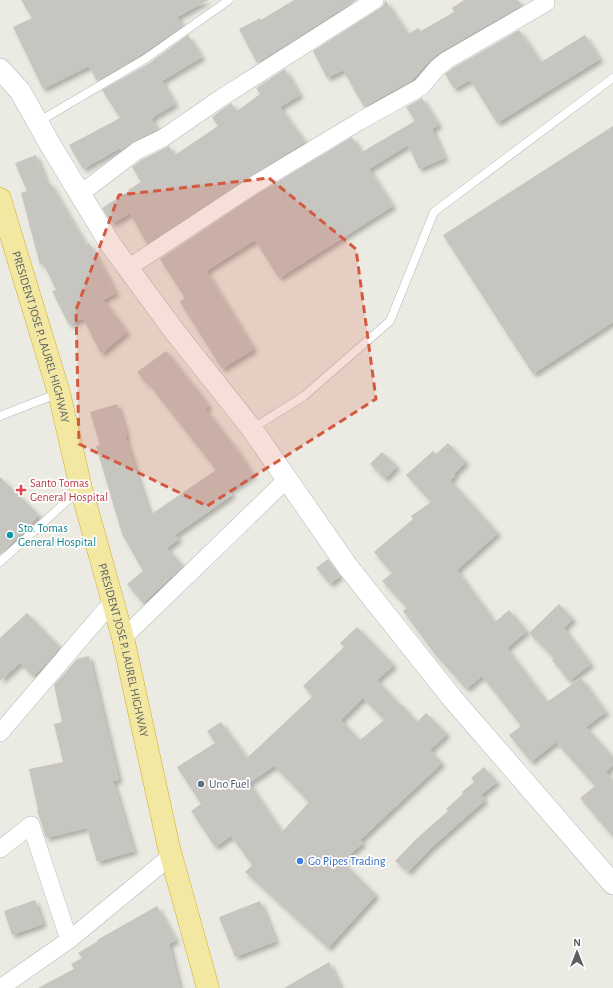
<svg xmlns="http://www.w3.org/2000/svg" width="613" height="988" viewBox="0 0 613 988" font-family="'Alegreya Sans',sans-serif">
  <defs>
    <filter id="shadow"><feDropShadow dx="3.5" dy="3.5" stdDeviation="2" flood-color="#0004"/></filter>
  </defs>
  <rect width="100%" height="100%" fill="#ecebe3"/>
  <g fill="#c7c5c0" fill-rule="evenodd" filter="url(#shadow)">
    <path d="M21,0h187l-31,17 6,9 -41,28 -45,27 -8,-15 -46,23 -30,-62 19,-9z"/>
    <path d="M294,0h62l-99,63 -18,-34 21,-11 1,2z"/>
    <path d="M385,0l23,34 10,-6 3,3 33,-19 -2,-4 12,-8h54l4,5 -80,46 -13,10 -17,19 -48,27 -21,-37 -16,8 -14,-27 67,-43 4,-3z"/>
    <path d="M519,30l22,32 44,-27 15,24 -103,64 -27,-43 -16,9 -9,-15 8,-6z"/>
    <path d="M188,35l14,22 -40,24 13,23 -22,13 1,1 -3,1 7,10 -24,12 -13,9 -1,-2 -37,21 -14,-24 51,-27 -18,-28 46,-26z"/>
    <path d="M285,69l15,26 -20,12 25,35 -56,35 -102,67 -17,-31 -18,11 -10,-16 27,-17 -1,-1 13,-8 -9,-15 11,-8 26,-13 6,9 43,-29 -6,-9 19,-14 6,8 23,-17 -4,-6z"/>
    <path d="M422,98l17,27 -7,4 13,29 -26,11 -11,-24 -39,24 24,37 -114,72 -24,-38 -49,31 48,78 -32,20 -42,-67 5,-4 -25,-39 99,-66 93,-56 10,15 53,-31 -9,-14z"/>
    <path d="M613,126v196l-80,52 -90,-139z"/>
    <path d="M36,155l11,29 3,-1 36,62 3,-2 27,50 -13,7 24,32 -26,22 -18,-36 -14,7 -17,-34 4,-1 -13,-27 -3,2 -19,-72 6,-2 -12,-28z"/>
    <path d="M166,351l43,55 -4,3 31,40 17,26 -24,16 3,4 -57,40 4,4 -12,9 16,18 -40,37 -16,-19 16,-13 -21,-37 -26,-88 4,-1 -10,-33 27,-8 10,32 -2,1 25,78 66,-45 -68,-87 -1,1 -10,-12z"/>
    <path d="M448,443l18,19 -12,12 1,2 -5,4 48,53 -41,37 38,52 14,-12 18,21 -20,17 40,54 34,-24 25,34 -20,15 27,30v8l-7,7 7,8v57l-33,-39 15,-12 -39,-44 -25,20 -22,-27 12,-9 -39,-50 -16,13 -32,-36 -31,-42 4,-3 -25,-27 10,-8 -18,-21 39,-33 -2,-3 20,-14 -25,-27 27,-24 3,3z"/>
    <path d="M382,452l15,14 -12,13 -15,-15z"/>
    <path d="M0,477l39,38 -39,40z"/>
    <path d="M328,559l12,17 -10,8 -14,-16z"/>
    <path d="M559,604l14,15 -9,9 27,36 -22,17 -17,-21 2,-2 -25,-25z"/>
    <path d="M27,613l33,34 -12,15 -15,14 -13,-13 -20,18v-43z"/>
    <path d="M357,627l37,38 -17,15 23,25 1,-1 16,18 9,-9 21,21 -17,16 12,13 -82,77 3,3 -21,18 34,34 -48,53 -83,-76 7,-7 -21,-29 -16,11 -24,-36 10,-7 -24,-37 38,-24 -8,-12 14,-9 26,36 66,-62 -10,-10 41,-39 -4,-4zM363,698l21,22 -24,20 -19,-20zM274,766l35,36 -27,30 -33,-49z"/>
    <path d="M89,656l30,124 -6,1 21,70 -37,11 -10,-34 -41,10 -9,-28h1l-9,-41 34,-7 -9,-38 8,-2 -8,-37 23,-26z"/>
    <path d="M484,767l13,15 -16,13 4,5 -54,48 -23,24 -13,-11 21,-22 32,-28 -2,-2 17,-15 -1,-2 12,-10 -3,-4z"/>
    <path d="M35,900l8,24 -31,11 -8,-24z"/>
    <path d="M260,901l16,40 -41,16 -16,-40z"/>
    <path d="M157,906l19,34 -7,4 11,44h-142l36,-19 -3,-5 11,-6 -4,-5 20,-12 -1,-1z"/>
    <path d="M329,962l12,26h-57z"/>
  </g>
  <g fill="none" stroke-linecap="round" stroke-linejoin="round">
    <g stroke="#b5b7bb" stroke-width="9">
      <g id="service">
        <path d="M38,122l107,-63 84,-59"/>
        <path d="M0,416l59,-23"/>
        <path d="M253,428l51,-32 86,-75 44,-109 179,-134"/>
        <path d="M0,562l79,-72"/>
      </g>
    </g>
    <g stroke="#b5b7bb" stroke-width="18">
      <g id="minor">
        <path d="M80,194l58,-44 25,-12 58,-40 154,-98"/>
        <path d="M128,268l126,-83 106,-64 61,-34 16,-19 10,-8 99,-57"/>
        <path d="M123,638l164,-159"/>
        <path d="M0,733l113,-132"/>
        <path d="M0,849l31,-24 38,115"/>
        <path d="M0,988l69,-48 102,-84"/>
      </g>
    </g>
    <g stroke="#b5b7bb" stroke-width="22">
      <path id="tertiary" d="M0,69l20,22 31,55 60,99 64,87 77,97 96,138 104,131 161,186"/>
    </g>
    <g stroke="#d4aa1b" stroke-width="23">
      <g id="trunk">
        <path id="s1" d="M0,199l59,194 22,95 42,150 46,210 39,140"/>
      </g>
    </g>
    <use href="#service" stroke="#fff" stroke-width="8"/>
    <use href="#minor" stroke="#fff" stroke-width="17"/>
    <use href="#tertiary" stroke="#fff" stroke-width="21"/>
    <use href="#trunk" stroke="#f2e8a2" stroke-width="22"/>
  </g>
  <path fill="#d45941" fill-opacity="0.2" stroke="#d45941" stroke-width="3" stroke-dasharray="8 5" stroke-linejoin="round" d="M269,178l87,71 20,150 -169,107 -128,-62 -3,-134 43,-115z"/>
  <path fill="#e0444e" stroke="#fff" stroke-width="1.5" d="M19 484h4v4h4v4h-4v4h-4v-4h-4v-4h4z"/>
  <circle fill="#0f9aa8" stroke="#fff" stroke-width="1.5" cx="10" cy="535" r="4"/>
  <circle fill="#5c6f8a" stroke="#fff" stroke-width="1.5" cx="201" cy="784" r="4"/>
  <circle fill="#3f7fe0" stroke="#fff" stroke-width="1.5" cx="300" cy="861" r="4"/>
  <g text-anchor="middle" dominant-baseline="central" stroke-width="3.5" stroke-linejoin="round" paint-order="stroke">
    <g font-size="12" fill="#5b5d62" stroke="#fff">
      <text stroke="none"><textPath href="#s1" startOffset="144">PRESIDENT JOSE P. LAUREL HIGHWAY</textPath></text>
      <text stroke="none"><textPath href="#s1" startOffset="468">PRESIDENT JOSE P. LAUREL HIGHWAY</textPath></text>
    </g>
    <g font-size="12" fill="#be3a42" stroke="#fff" text-anchor="start">
      <text x="30" y="483">Santo Tomas<tspan x="30" dy="14">General Hospital</tspan></text>
    </g>
    <g font-size="12" fill="#0d838f" stroke="#fff" text-anchor="start">
      <text x="18" y="528">Sto. Tomas<tspan x="18" dy="14">General Hospital</tspan></text>
    </g>
    <g font-size="12" fill="#4e5e75" stroke="#fff" text-anchor="start">
      <text x="209" y="784">Uno Fuel</text>
    </g>
    <g font-size="12" fill="#366cbe" stroke="#fff" text-anchor="start">
      <text x="308" y="861">Go Pipes Trading</text>
    </g>
  </g>
  <g transform="translate(577 952)" stroke="#ffffff" stroke-width="3" paint-order="stroke">
  <path d="M0-3L7 15L0 10L-7 15Z" fill="#5b5d62"/>
  <text y="-6" font-size="11" font-weight="bold" text-anchor="middle" fill="#5b5d62">N</text>
  </g>
</svg>
